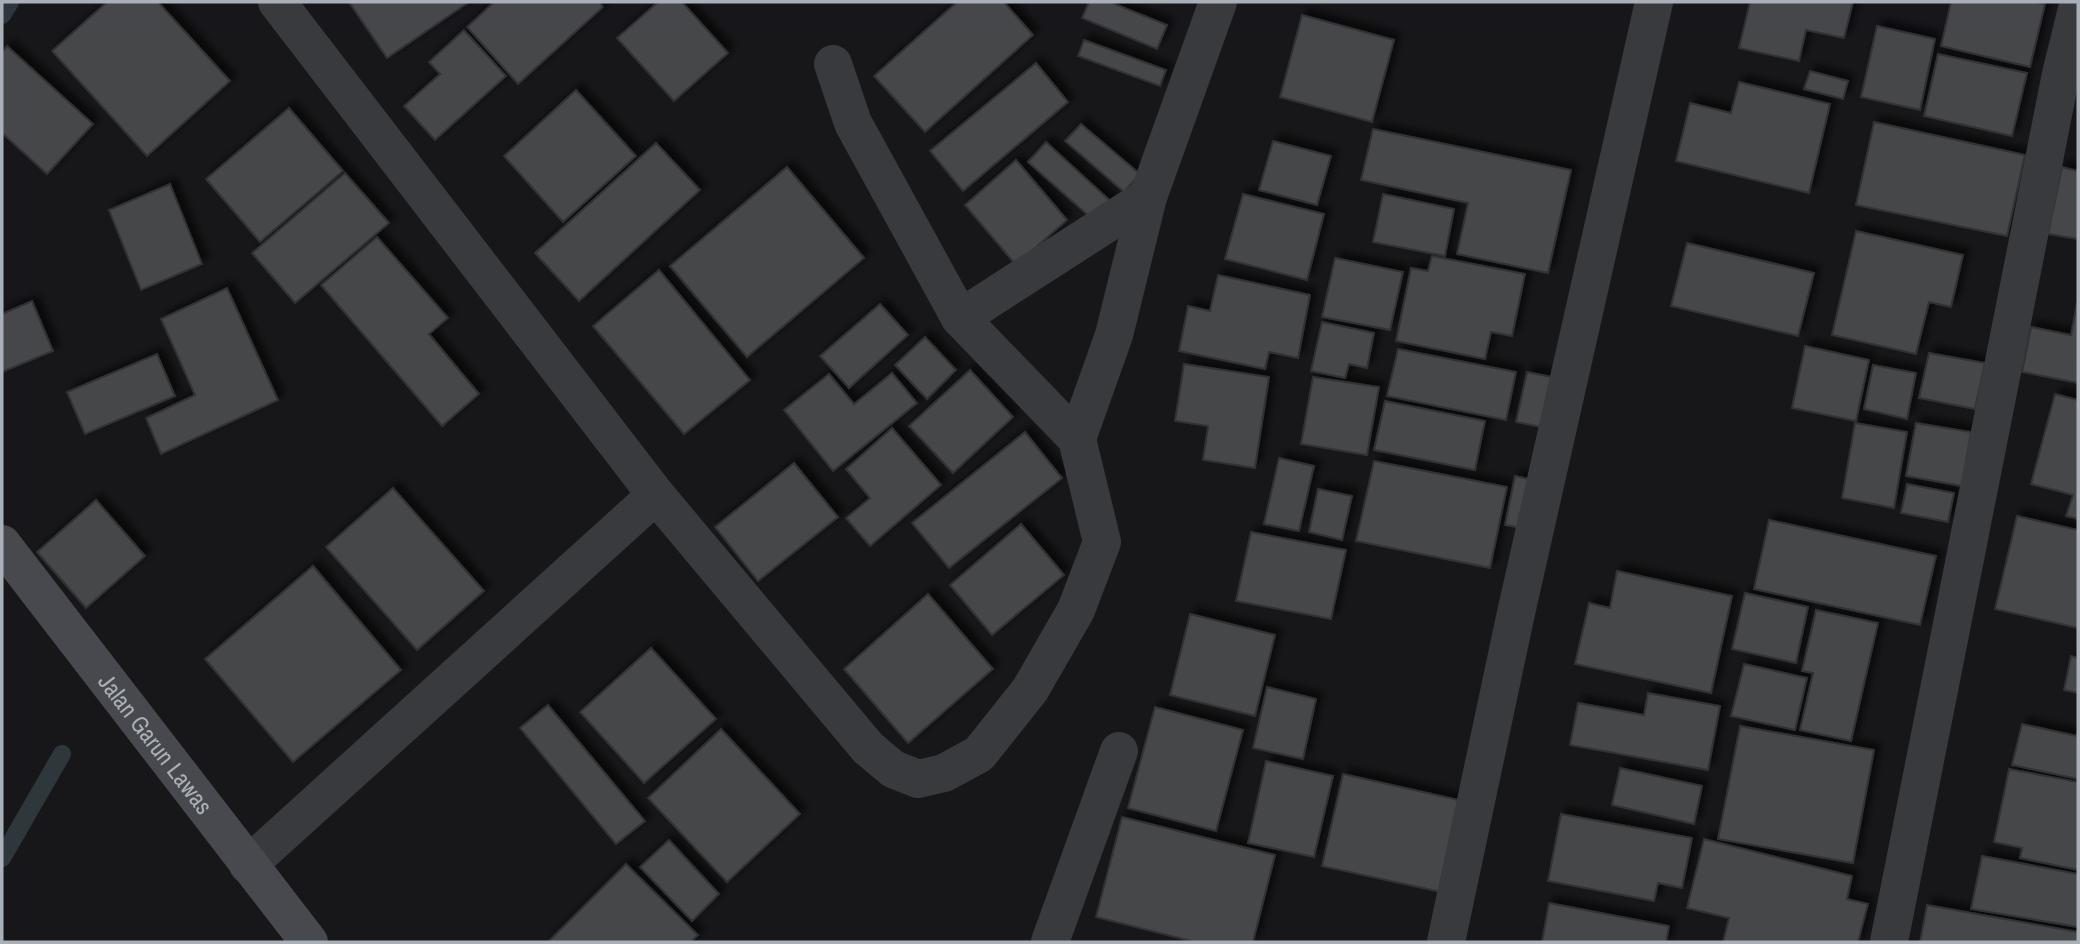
<svg xmlns="http://www.w3.org/2000/svg" width="2080" height="944" viewBox="0 0 2080 944" font-family="'Archivo Narrow',sans-serif">
  <defs>
    <filter id="shadow"><feDropShadow dx="6" dy="-6" stdDeviation="3.5" flood-color="#0009"/></filter>
  </defs>
  <rect width="100%" height="100%" fill="#171719"/>
  <g fill="none" stroke-linecap="round" stroke-linejoin="round">
    <g stroke="#2e383c" stroke-width="18">
      <path d="M2,15l8,-13"/>
      <path d="M2,858l60,-104"/>
    </g>
  </g>
  <g fill="#444649" stroke="#313235" stroke-width="2" filter="url(#shadow)">
    <path d="M107,2h51l72,79 -83,75 -95,-105z"/>
    <path d="M349,2h120l-82,56z"/>
    <path d="M494,2h105l4,5 -85,77 -51,-57z"/>
    <path d="M658,2h24l46,51 -54,48 -57,-63z"/>
    <path d="M957,2h47l29,33 -108,97 -51,-56z"/>
    <path d="M1089,2h21l57,23 -10,24 -75,-31z"/>
    <path d="M1750,2h103l-9,36 -38,-8 -7,31 -60,-13z"/>
    <path d="M1951,2h85l9,2 -15,63 -89,-21z"/>
    <path d="M1302,15l92,25 -22,82 -92,-25z"/>
    <path d="M1877,26l58,13 -15,71 -59,-13z"/>
    <path d="M464,30l42,46 -71,64 -31,-34 36,-32 -11,-12z"/>
    <path d="M1084,40l82,30 -6,16 -82,-30z"/>
    <path d="M7,46l86,78 -46,50 -45,-41v-81z"/>
    <path d="M1938,54l89,19 -15,63 -88,-20z"/>
    <path d="M1036,63l32,39 -105,89 -33,-40z"/>
    <path d="M1810,71l38,10 -5,18 -39,-10z"/>
    <path d="M1739,82l91,22 -21,89 -133,-32 14,-58 41,10z"/>
    <path d="M576,90l60,66 -73,66 -59,-66z"/>
    <path d="M289,108l54,63 -83,71 -54,-63z"/>
    <path d="M1874,122l151,33 -18,81 -151,-31z"/>
    <path d="M1081,124l59,50 -16,18 -59,-51z"/>
    <path d="M1373,129l198,41 -23,103 -91,-19 11,-51 -107,-23z"/>
    <path d="M1273,141l58,15 -14,49 -58,-15z"/>
    <path d="M1046,142l71,65 -17,19 -72,-64z"/>
    <path d="M656,143l44,47 -121,111 -44,-48z"/>
    <path d="M1016,160l51,60 -51,45 -51,-60z"/>
    <path d="M787,167l77,91 -117,99 -77,-91z"/>
    <path d="M2062,167l16,4v68l-30,-5z"/>
    <path d="M345,173l44,50 -94,80 -43,-50z"/>
    <path d="M170,184l32,80 -61,26 -32,-80z"/>
    <path d="M1243,194l81,20 -17,66 -82,-21z"/>
    <path d="M1383,194l71,15 -9,47 -72,-14z"/>
    <path d="M1856,231l107,24 -12,52 -22,-5 -13,52 -84,-19z"/>
    <path d="M377,237l71,81 -19,16 50,60 -37,32 -121,-141z"/>
    <path d="M1687,243l127,30 -16,63 -127,-30z"/>
    <path d="M1432,256l93,18 -13,62 -21,-4 -6,27 -89,-18 15,-73 17,3z"/>
    <path d="M1335,258l68,14 -13,58 -68,-13z"/>
    <path d="M659,270l91,110 -66,54 -91,-108z"/>
    <path d="M1218,275l92,20 -12,63 -29,-6 -4,17 -86,-18 9,-45 22,5z"/>
    <path d="M227,288l51,112 -117,54 -15,-36 49,-23 -34,-76z"/>
    <path d="M32,301l21,50 -51,21v-58z"/>
    <path d="M2077,303l1,80 -56,-11 9,-45 40,8z"/>
    <path d="M880,304l28,31 -59,53 -29,-32z"/>
    <path d="M1322,322l52,11 -7,35 -18,-4 -4,14 -34,-7z"/>
    <path d="M925,337l31,33 -29,29 -32,-34z"/>
    <path d="M1805,346l64,14 -13,61 -64,-13z"/>
    <path d="M1398,349l118,23 -10,48 -119,-24z"/>
    <path d="M1929,353l56,10 -10,46 -56,-11z"/>
    <path d="M157,354l18,42 -90,38 -18,-42z"/>
    <path d="M1184,364l85,13 -14,91 -52,-8 5,-34 -33,-5z"/>
    <path d="M1873,365l43,8 -9,46 -43,-10z"/>
    <path d="M970,370l43,47 -60,56 -44,-47z"/>
    <path d="M1527,372l35,7 -11,50 -35,-7z"/>
    <path d="M892,373l25,30 -84,68 -49,-61 45,-36 25,30z"/>
    <path d="M1313,377l66,10 -12,68 -66,-11z"/>
    <path d="M2055,394l23,6v119l-12,-3 7,-21 -42,-11z"/>
    <path d="M1385,401l100,20 -10,49 -101,-20z"/>
    <path d="M1855,423l52,9 -13,76 -52,-10z"/>
    <path d="M1916,423l55,9 -9,54 -56,-10z"/>
    <path d="M892,428l49,57 -71,61 -24,-28 24,-20 -24,-29z"/>
    <path d="M1025,432l37,46 -113,90 -37,-45z"/>
    <path d="M1279,458l35,8 -15,65 -35,-7z"/>
    <path d="M1374,461l133,26 -17,81 -134,-27z"/>
    <path d="M794,463l44,54 -80,64 -43,-54z"/>
    <path d="M1515,476l23,5 -11,48 -22,-4z"/>
    <path d="M1907,484l47,9 -6,29 -47,-9z"/>
    <path d="M393,488l91,103 -67,59 -91,-103z"/>
    <path d="M1318,489l34,7 -10,44 -33,-8z"/>
    <path d="M96,500l49,56 -59,52 -49,-56z"/>
    <path d="M2017,516l61,14v98l-83,-19z"/>
    <path d="M1769,520l167,36 -16,69 -166,-36z"/>
    <path d="M1021,524l43,51 -72,60 -42,-50z"/>
    <path d="M1251,532l95,18 -15,69 -95,-18z"/>
    <path d="M313,566l88,104 -108,92 -88,-103z"/>
    <path d="M1617,571l115,25 -21,97 -136,-29 14,-61 21,5z"/>
    <path d="M1745,593l63,14 -12,56 -64,-14z"/>
    <path d="M928,594l65,75 -85,74 -64,-74z"/>
    <path d="M1816,610l62,13 -27,118 -51,-11 13,-57 -11,-2z"/>
    <path d="M1190,614l85,21 -20,81 -85,-21z"/>
    <path d="M651,648l65,71 -72,64 -64,-71z"/>
    <path d="M2071,656l7,2v35l-14,-3z"/>
    <path d="M1744,664l63,14 -12,52 -64,-14z"/>
    <path d="M1267,687l49,12 -13,60 -50,-11z"/>
    <path d="M1648,693l72,13 -12,64 -138,-25 8,-42 66,12z"/>
    <path d="M548,705l97,116 -29,23 -96,-116z"/>
    <path d="M1155,707l88,23 -27,101 -88,-23z"/>
    <path d="M2022,724l55,12 1,-4v47l-66,-14z"/>
    <path d="M1740,726l134,24 -21,113 -135,-24z"/>
    <path d="M721,729l79,85 -73,68 -79,-84z"/>
    <path d="M1266,761l67,15 -19,81 -66,-14z"/>
    <path d="M1620,768l82,18 -8,38 -82,-19z"/>
    <path d="M2009,769l69,13v88l-58,-12 2,-10 -28,-6z"/>
    <path d="M1343,774l120,27 -22,91 -119,-26z"/>
    <path d="M1561,814l131,24 -10,50 -24,-5 -4,18 -106,-20z"/>
    <path d="M1122,817l153,38 -22,87h-58l-99,-25z"/>
    <path d="M1704,839l148,37 -5,23 21,5 -10,38h-135l6,-24 -42,-10z"/>
    <path d="M669,840l50,54 -27,27 -52,-54z"/>
    <path d="M1982,856l96,18v53l-107,-18z"/>
    <path d="M626,864l72,71 -7,7h-143z"/>
    <path d="M1549,903l120,23 -3,16h-124z"/>
    <path d="M1927,905l151,27v10h-158z"/>
  </g>
  <g fill="none" stroke-linecap="round" stroke-linejoin="round">
    <g stroke="#383a3e" stroke-width="38">
      <path d="M277,2l379,493"/>
      <path d="M960,318l188,-121"/>
      <path d="M1077,439l37,-104 34,-138 70,-195"/>
      <path d="M248,865l408,-370 212,253 25,21 25,10 26,-6 35,-19 51,-64 46,-80 26,-68 -25,-103 -117,-121 -107,-195 -20,-59"/>
      <path d="M1050,942l69,-191"/>
      <path d="M1446,942l70,-329 138,-611"/>
      <path d="M1889,942l172,-868 17,-69"/>
    </g>
    <path stroke="#47494e" stroke-width="38" id="s1" d="M2,544l307,398"/>
  </g>
  <g text-anchor="middle" dominant-baseline="central" stroke-width="6" stroke-linejoin="round" paint-order="stroke">
    <g font-size="24" fill="#aab0b8" stroke="#121214">
      <text stroke="none"><textPath href="#s1" startOffset="252">Jalan Garun Lawas</textPath></text>
    </g>
  </g>
  <rect width="2080" height="944" fill="none" stroke="#aab0b8" stroke-width="7"/>
</svg>
